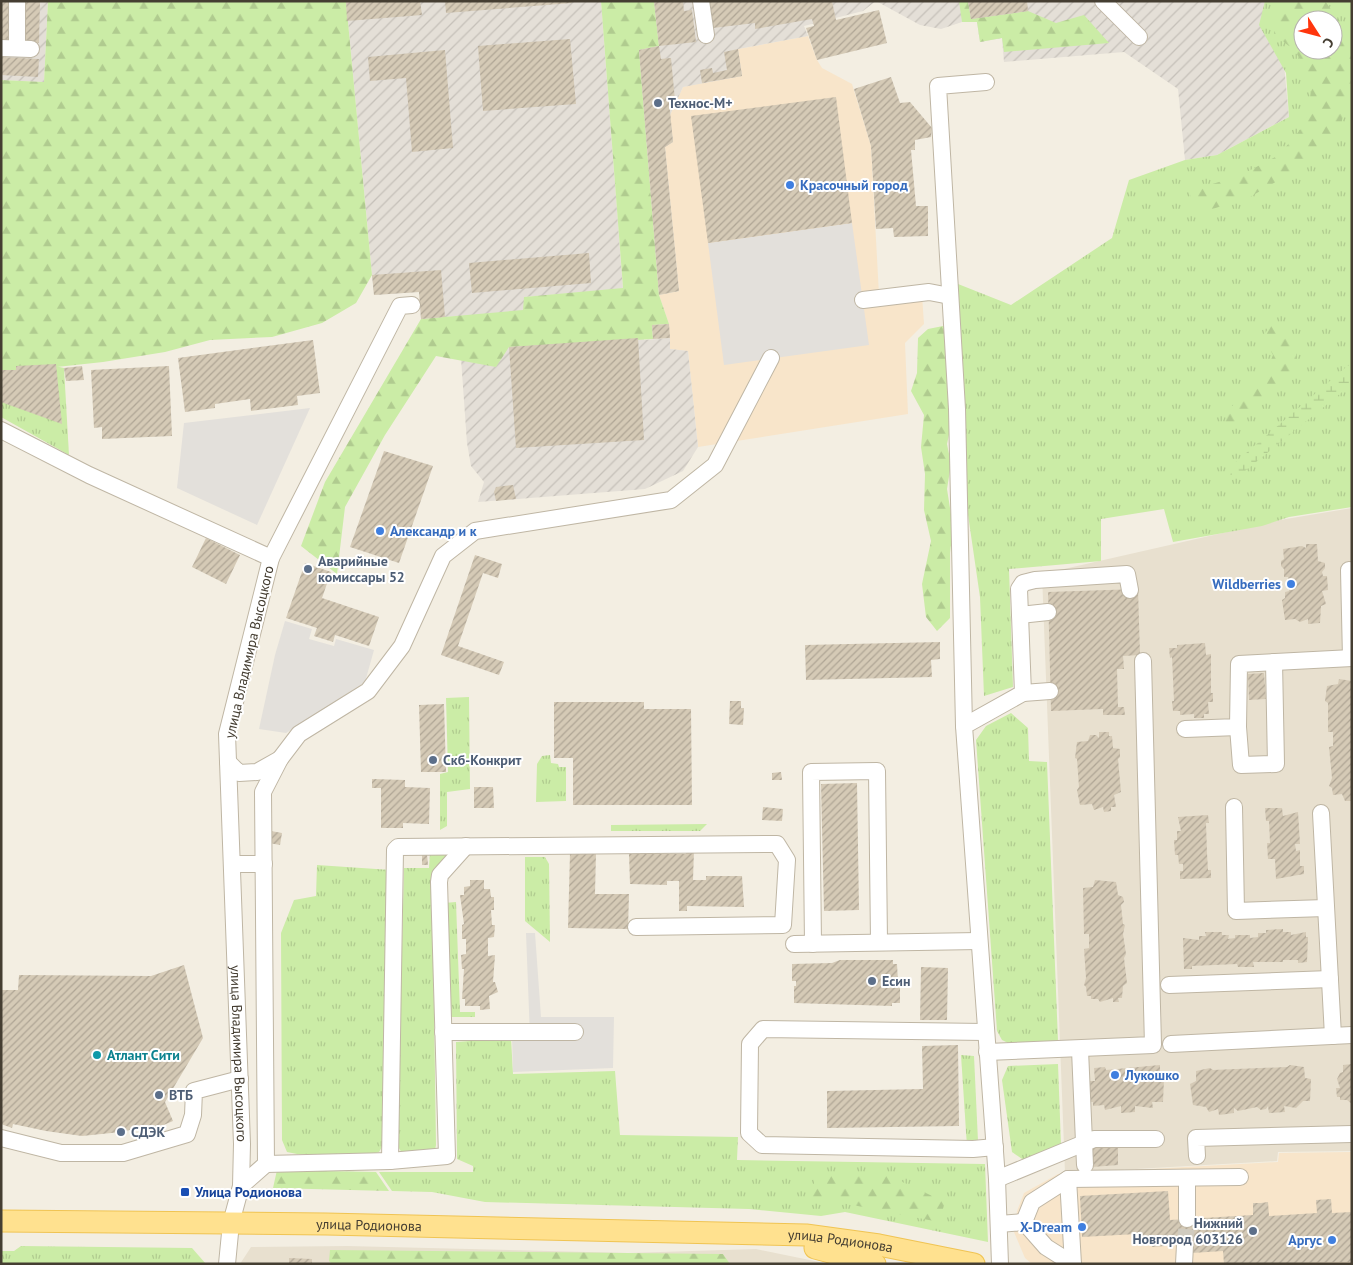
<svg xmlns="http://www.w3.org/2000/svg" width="1353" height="1265" viewBox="0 0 1353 1265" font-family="'PT Sans',sans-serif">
  <defs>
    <pattern id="industrial-furrows" width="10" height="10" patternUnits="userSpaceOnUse" patternTransform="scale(1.25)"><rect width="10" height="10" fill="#e4dfd7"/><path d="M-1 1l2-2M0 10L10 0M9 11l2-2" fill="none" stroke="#c5c0b9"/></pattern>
    <pattern id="grass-tufts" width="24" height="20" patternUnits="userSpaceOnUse" patternTransform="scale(1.25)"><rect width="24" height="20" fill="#cbeca6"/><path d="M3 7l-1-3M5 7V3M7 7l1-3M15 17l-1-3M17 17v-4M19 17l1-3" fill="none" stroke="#b0cb8f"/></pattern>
    <pattern id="forest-firs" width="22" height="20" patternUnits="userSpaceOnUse" patternTransform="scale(1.25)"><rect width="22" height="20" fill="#cbeca6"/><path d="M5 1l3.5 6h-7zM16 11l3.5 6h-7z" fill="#b0cb8f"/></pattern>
    <pattern id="wetland-marsh" width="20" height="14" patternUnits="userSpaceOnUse" patternTransform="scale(1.25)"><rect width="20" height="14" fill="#cbeca6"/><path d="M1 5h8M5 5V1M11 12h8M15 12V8" fill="none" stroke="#b0cb8f"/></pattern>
    <pattern id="building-hatch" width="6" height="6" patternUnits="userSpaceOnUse" patternTransform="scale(1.25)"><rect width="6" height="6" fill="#d5cab6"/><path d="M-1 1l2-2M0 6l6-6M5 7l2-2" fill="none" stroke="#afa595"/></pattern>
  </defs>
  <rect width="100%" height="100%" fill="#f3eee2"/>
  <g fill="#e8e0cf">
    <path d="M1352,508v643l-74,1 -1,9 -212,12 -23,-599 238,-54z"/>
    <path d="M347,1246l281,7 128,-4 73,15h-589l11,-17z"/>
  </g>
  <g fill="#f8e5ca">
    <path d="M808,36l9,24 5,8 30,16 19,62 8,149h43l2,29 -19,19 3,71 -210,33 -10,-96 -18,-2 -1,-25 -10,-29 20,-4 -14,-144 5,-32 13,-28 19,-4 36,-34z"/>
    <path d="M1352,1152v112h-320l-7,-6 -11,-26 3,-21 7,-18 34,-19 220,-12 1,-9z"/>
  </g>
  <g fill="url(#industrial-furrows)">
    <path d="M1,1h47l-4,81 -43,-2z"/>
    <path d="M346,1h255l22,288 -99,8 116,2 4,41 26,-2v11l18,2 10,96 -15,24 -38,18 -167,13 6,-20 -13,-16 -4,-23 -9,-127 -37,3 -2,-27 -45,3z"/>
    <path d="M654,1h624l11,116 -72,38 -32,5 -7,-71 -54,-37 -120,10 -2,-24 -22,4 -3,-20h-15l-21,7 -21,-4 -44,-24 -13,10 -59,15 4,10 -70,13 4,27 -59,11 -13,28 3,27 -8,5 -18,1 -8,-98 20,-4z"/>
  </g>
  <g fill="url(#grass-tufts)" fill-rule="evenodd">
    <path d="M1265,1h87v506l-63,10 -27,9 -89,16 -9,-33 -63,10v42l-92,8 4,118 -29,9 -4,-99 -15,-103 -12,-212 58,23 101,-67 17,-58 56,-20 32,-5 72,-38 -3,-44 -27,-48zM1303,20h30v30h-30z"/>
    <path d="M55,366l9,2 5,87 -68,-38v-44z"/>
    <path d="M469,697l1,92 -23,3v34l-7,4v-56l8,-2 -2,-74z"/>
    <path d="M1011,713l17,15 1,33 18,1 11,279 -48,3 -8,-4 -5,-9 -21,-291 10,-14z"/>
    <path d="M550,755l1,8 7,1 1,3h7v34l-30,1 1,-38 5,-8z"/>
    <path d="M707,824l-7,7h-89v-6z"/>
    <path d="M452,852l-20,20 4,273 -1,5 -33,3 -5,-8 7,-277h25l1,-15z"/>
    <path d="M525,857h20l4,7 1,78 -25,-21z"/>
    <path d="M317,865l74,5 -6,272 -6,10 -10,3 -72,-1 -10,-2 -5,-12 -1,-207 13,-33 22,-4z"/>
    <path d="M456,902l4,110h15v5h-28l-3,-114z"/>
    <path d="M511,1038l2,36 102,-3 5,64 118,2 -1,23 248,4 3,78 -143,-30 -24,4 -72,-7 -264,-7 -53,-10 -40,-1 -13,-19h94v-6l-16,-7 -1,-117z"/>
    <path d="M961,1055l13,1 4,85 -11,6z"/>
    <path d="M1058,1064l3,81 -36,16 -13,-9 -10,-72 6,-14z"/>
    <path d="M21,1246l171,2 14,16h-205v-13h13z"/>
  </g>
  <g fill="url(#forest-firs)" fill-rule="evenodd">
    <path d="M48,1h298l26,274 -16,28 -34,20 -50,14 -62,3 -45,12 -62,10 -102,11v-293l43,2z"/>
    <path d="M601,1h53l5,45 -20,4 20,245 10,29 -17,1 1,14 -144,8 -13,20 -60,-11 -51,79 -40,72 -8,67 -36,-28 24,-64 96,-163 102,-9 1,-13 99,-9z"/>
    <path d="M959,1h9l3,18 57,-8 28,12 28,-8 25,28 -105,9 -2,-14 -22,4 -3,-20h-15z"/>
    <path d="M1278,1h47l27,37v38l-6,32 -12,36 -32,23 -54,31 -52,16 -7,-23 50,-15 40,-21 27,-32 7,-43 -18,-29 -21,-17zM1303,20h30v30h-30z"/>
    <path d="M1274,321c24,14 25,30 21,56l-33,24 -20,22 -21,10 8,-24 36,-35 8,-19 -10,-19z"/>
    <path d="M943,326l9,5 -2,99 -3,14 4,20 -4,25 6,38 -3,26v65l-13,13 -11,-14 -4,-33 9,-43 -7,-31 1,-36 -4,-27 3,-32 -13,-24 6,-18 1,-35 10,-9z"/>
    <path d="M277,1170l99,2 13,19 -116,-3z"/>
    <path d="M881,1172l64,30 -6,20 -127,-25 3,-21z"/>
    <path d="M330,1250l393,4 7,10h-398l-3,-3z"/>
  </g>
  <path fill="url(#wetland-marsh)" d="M1352,362v22l-107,87 -29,8z"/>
  <g fill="#e3e0db">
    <path d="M852,223l17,122 -145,20 -16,-122z"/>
    <path d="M310,408l-53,117 -80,-37 7,-65z"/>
    <path d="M285,621l27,8 -3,10 25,7 2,-7 38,11 -9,32 -79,51 -27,-4 16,-74z"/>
    <path d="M526,933h9l6,84h73l-1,51 -100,4 -1,-36 18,1z"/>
  </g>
  <g fill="url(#building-hatch)">
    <path d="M1,1h9v40l-9,-1z"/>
    <path d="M24,1h16l-1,42h-16z"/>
    <path d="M346,1h74l2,14 -75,6z"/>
    <path d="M445,1h127v2l-126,10z"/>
    <path d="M654,1h29l1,10 8,-1 4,32 -37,4z"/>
    <path d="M709,1h123l4,19 43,-10 8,33 -70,17 -11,-32 8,-2 -2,-7 -57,10v-6l-42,5z"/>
    <path d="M968,1h59l1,10 -57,8z"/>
    <path d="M570,39l6,65 -93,7 -5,-65z"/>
    <path d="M659,46l2,13 10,-1 4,42 -6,1 4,41 -8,5 14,144 -20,4 -20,-245z"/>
    <path d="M738,49l4,27 -40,7 -2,-13 12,-2 1,5 14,-3 -3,-18z"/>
    <path d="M445,50l8,98 -41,4 -6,-74 -36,3 -2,-24z"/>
    <path d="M1,57l38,2 -1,18 -37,-2z"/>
    <path d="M891,77l9,26 10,-1 22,26 -1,9 -16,3v10h-4l5,56h12v30l-34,1 -1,-9 -17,1 -5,-83 -17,-57z"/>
    <path d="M836,97l16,126 -144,20 -17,-127z"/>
    <path d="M589,253l2,30 -119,10 -3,-30z"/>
    <path d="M441,270l4,47 -24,2 -2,-27 -45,3 -2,-20z"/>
    <path d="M669,324l1,14 -17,1 -1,-14z"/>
    <path d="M638,338l6,102 -128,8 -7,-101z"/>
    <path d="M313,340l7,53 -23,3 1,9 -47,6 -1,-12 -35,5v4l-30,4 -7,-54z"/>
    <path d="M56,364l6,60 -61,-22v-32h15v-4z"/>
    <path d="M82,366l2,14 -18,1 -2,-13z"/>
    <path d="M169,366l3,70 -70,3v-12l-8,1 -3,-58z"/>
    <path d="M384,451l49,15 -34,97 -49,-16z"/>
    <path d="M513,485l3,14 -20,2 -2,-9 2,-5z"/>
    <path d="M206,538l34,17 -14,29 -34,-17z"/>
    <path d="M1306,544h11l1,17 7,2v5l-3,4 1,4h4l1,14 -6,1 4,13 -5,2 -1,17 -12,1v-5l-8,3 -5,-3 -10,1 -3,-20 3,-2v-6l4,-1 -1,-14h-4v-8l-3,-3v-5l3,-2 -1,-10 19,-3 4,2z"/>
    <path d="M475,555l27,9 -4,14 -15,-5 -25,73 46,16 -5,13 -58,-20z"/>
    <path d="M305,563l26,9 -9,26 57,19 -10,29 -34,-11 -2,7 -19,-6 3,-8 -31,-10z"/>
    <path d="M1138,589l2,66 -17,1 1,13h-7l1,38h6l1,8h-22v-6l-52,2 -3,-119z"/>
    <path d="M940,642v17l-9,1 1,17 -126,3 -1,-35z"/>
    <path d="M1205,643l1,12 5,-1v39h2v9h-5l1,12h-5v4h-10v-4l-14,1v-4h-7l-1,-10h2l-2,-44 -2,1 -1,-10h8v-3z"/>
    <path d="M1264,673l2,26 -17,1 -1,-26z"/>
    <path d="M1339,679l13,2v120h-7l-3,-7 -9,1 -1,-7 -3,-2 3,-8 -3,-31 4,-1v-14h-5v-29l-3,-2 2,-15 11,-2z"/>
    <path d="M730,701h11v7h3l-1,17 -14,-1z"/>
    <path d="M554,702h90v7h47l1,96h-119v-47h-19z"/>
    <path d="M444,704l2,68h-25l-2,-67z"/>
    <path d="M1099,732h10v4h3l1,12 7,1v8l-2,2 3,33 -7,3 2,12h-5v4l-7,1 -1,-5 -9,3 -2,-6 -12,1 -3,-15 2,-3 -2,-28 -2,-1 2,-16 11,-1 2,-6h6l3,3z"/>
    <path d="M781,772l1,8h-10v-7z"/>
    <path d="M372,779l33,1v7l25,1 -1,36 -26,-1v5h-22v-40h-9z"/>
    <path d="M857,783l2,127 -35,1 -3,-127z"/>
    <path d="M474,787h19l1,21h-20z"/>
    <path d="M763,807l20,2 -1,12 -20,-1z"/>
    <path d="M1265,808h17l1,8 15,-4 2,32h-5l1,7 4,-1v16h4v8l-28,5 -1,-20h-7l-1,-16h3l-1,-22h-3z"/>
    <path d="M1208,815l1,8h-3l1,30 1,17h3v8l-31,1v-8h3v-7h-4l-1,-9h-3l-1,-15h3v-9h4l-3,-14z"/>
    <path d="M271,831l11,2 -2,12 -11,-2z"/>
    <path d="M686,850h8l-1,30h13v-4h36l2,31 -57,-1v5h-8v-30h-12v4l-37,-1 -1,-30h57z"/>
    <path d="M570,853h26l-1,41h34l-1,35 -60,-1z"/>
    <path d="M422,854h5l1,11h-6z"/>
    <path d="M470,880h14v9h6l1,8h3v13h-3l1,15h3l-1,12 -6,1v18l7,-1 -2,27h2l3,10 -9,4 1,13 -10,1v-4h-15v-7h-3l2,-30h-2l-1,-14 5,-1v-15h-4v-14l2,-1 -4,-29h4v-8l6,-1z"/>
    <path d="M1095,880l21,2 2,13 5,2 1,5 -3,3 2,19 2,1 -2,9 3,20 -2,4 3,25 -4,3 -1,12h-4l1,4h-6v-4l-13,4 -2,-3h-7v-3h-4l-1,-9 -2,-2 2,-7 -2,-29 5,-1v-14h-5l-1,-46 10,-1z"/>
    <path d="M1283,929v3h8v3l15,-3v5h2l-1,25 -9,1v-3h-15v2h-30l1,5h-16l-1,-3 -45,2v3h-8l-1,-31 16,2v-4h7l-1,-4h17v3h7l-1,4 7,-1v-3h15v3l8,-1v-4h8v-3z"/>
    <path d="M840,960h53v4h4l1,17h-4v5h6v17h-8v3l-98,-3v-17h2v-5h-4v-17l40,-1z"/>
    <path d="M184,965l19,73 -38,64 8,19 -19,8 -1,-4 -32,7 -39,4 -36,-5 -33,-7 -1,4 -11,-4v-134h17l1,-15 132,1z"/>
    <path d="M921,967l27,1 -1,52h-27z"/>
    <path d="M958,1045l1,81 -132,2v-37l96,-2 -1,-43z"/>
    <path d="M1352,1064v40l-5,-4h-7v-3h-3l-1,-9h4l-3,-9 3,-6 3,-1v-7z"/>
    <path d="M1160,1065v14h4l-1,23h-11l1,6 -18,-2v6l-14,1v-7l-16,4 -1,-5 -11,1v-4h-6l2,-21h6l-1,-13 11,-1 1,3z"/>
    <path d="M1290,1065l14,2 1,11 6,1 -1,22h-7l-7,7 -12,-2 1,6 -16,1 -1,-7 -2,3 -5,1 -4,-3 -19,4 -4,-3v5l-15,2 -1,-6 -9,3 -3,-5 -13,-2 -3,-21 6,-3v-10l14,-3 3,2 74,-3z"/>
    <path d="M1093,1146h25v19l-26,2z"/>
    <path d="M1168,1191l2,29 83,-5v-12h8l7,-1 1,14 48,-3 -1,-13 15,-1 1,14 20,-1v50l-128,2 -1,-13 -31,2 -1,-9 -39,3 -1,-7 -13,1 -1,-7 -55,3 -2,-41z"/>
    <path d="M289,1258l23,1v5h-23z"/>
  </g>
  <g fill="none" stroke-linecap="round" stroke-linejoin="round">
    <path stroke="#d0cbbf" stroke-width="16" stroke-dasharray="16 8" stroke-linecap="butt" d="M1185,1245l2,-26"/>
    <g stroke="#bfb6a4" stroke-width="18">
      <g id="minor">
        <path d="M701,1l5,34"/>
        <path d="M1103,1l36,36"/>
        <path d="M1,48l30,1"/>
        <path d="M17,48v-47"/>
        <path d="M863,300l66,-8 21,4"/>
        <path id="s1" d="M1,430l88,45 182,83 -44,176 15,410 -1,42 -10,37 -4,41"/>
        <path d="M271,558l129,-252 12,-1"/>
        <path d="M1349,570l2,88"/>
        <path d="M1020,615l28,-3"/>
        <path d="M1023,693l27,-2"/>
        <path d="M964,726l-7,-317 -19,-323 48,-4"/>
        <path d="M1238,727l3,38 35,-1 -2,-102"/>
        <path d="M1185,729l53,-2 1,-63 113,-6"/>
        <path d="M228,762l11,11 18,-1 23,-13"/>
        <path d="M1234,807l2,104 90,-3"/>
        <path d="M1321,813l12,223"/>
        <path d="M232,864h32"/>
        <path d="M794,944l185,-3"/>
        <path d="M813,944l-2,-172 66,-1 2,171"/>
        <path d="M1169,985l161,-6"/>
        <path d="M443,1032h132"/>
        <path d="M985,1032l-222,-3 -13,15 -1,89 13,12 211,4 22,-2"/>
        <path d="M1171,1044l181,-9"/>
        <path d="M1080,1050l5,115"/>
        <path d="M987,1052l166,-7 -10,-384"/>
        <path d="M1,1138l60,15h62l64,-19 6,-19 1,-24 46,-12"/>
        <path d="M1197,1156l-1,-18 156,-4"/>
        <path d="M390,1161l57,-5 -8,-274 1,-7 26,-29"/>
        <path d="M266,1164l124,-3 5,-311 3,-3 379,-3 10,16 -4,65 -147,2"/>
        <path d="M997,1179l97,-40h62"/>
        <path d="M1068,1179l5,85"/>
        <path d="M241,1186l25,-22 -3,-372 17,-33 19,-25 69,-43 34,-45 41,-90 32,-25 196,-31 44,-35 56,-107"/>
        <path d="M1187,1219v-41"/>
        <path d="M1024,1222l8,-20 36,-23 172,-2"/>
        <path d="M999,1224l25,-2 22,25 27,17"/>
        <path d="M1000,1264l-3,-85 -33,-453 59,-33 -4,-104 4,-6 12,-3 92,-6 3,16"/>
        <path d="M1184,1264l1,-19"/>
      </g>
    </g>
    <g stroke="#f0c453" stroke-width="23">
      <g id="major">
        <path id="s2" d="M1,1221l325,3 480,11 73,10 95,19"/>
        <path d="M815,1248l60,16"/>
      </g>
    </g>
    <use href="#minor" stroke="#fff" stroke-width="16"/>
    <use href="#major" stroke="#ffe18f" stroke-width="21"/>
  </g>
  <g fill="#5c6f8a" stroke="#fff" stroke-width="2">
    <circle cx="658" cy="103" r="5"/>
    <circle cx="308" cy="569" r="5"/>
    <circle cx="433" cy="760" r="5"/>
    <circle cx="872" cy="981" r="5"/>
    <circle cx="159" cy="1095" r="5"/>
    <circle cx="121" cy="1132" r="5"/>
    <circle cx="1253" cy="1231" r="5"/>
  </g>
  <g fill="#3f7fe0" stroke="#fff" stroke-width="2">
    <circle cx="790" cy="185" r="5"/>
    <circle cx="380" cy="531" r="5"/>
    <circle cx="1291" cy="584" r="5"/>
    <circle cx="1115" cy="1075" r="5"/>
    <circle cx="1082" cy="1227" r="5"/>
    <circle cx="1332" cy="1240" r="5"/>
  </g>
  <circle fill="#0f9aa8" stroke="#fff" stroke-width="2" cx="97" cy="1055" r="5"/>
  <rect fill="#1a4fb4" stroke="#fff" stroke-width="2" x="180" y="1187" width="10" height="10" rx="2.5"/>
  <g text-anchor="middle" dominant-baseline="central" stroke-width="4" stroke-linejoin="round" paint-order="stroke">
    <g font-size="14" font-weight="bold" fill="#4e5e75" stroke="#fff" text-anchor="start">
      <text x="668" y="103">Технос-М+</text>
      <text x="318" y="561">Аварийные<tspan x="318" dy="16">комиссары 52</tspan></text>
      <text x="443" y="760">Скб-Конкрит</text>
      <text x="882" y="981">Есин</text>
      <text x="169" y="1095">ВТБ</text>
      <text x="131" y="1132">СДЭК</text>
      <text x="1243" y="1223" text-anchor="end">Нижний<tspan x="1243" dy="16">Новгород 603126</tspan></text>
    </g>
    <g font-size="14" font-weight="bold" fill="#366cbe" stroke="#fff" text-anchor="start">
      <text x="800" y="185">Красочный город</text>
      <text x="390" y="531">Александр и к</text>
      <text x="1281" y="584" text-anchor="end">Wildberries</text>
      <text x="1125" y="1075">Лукошко</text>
      <text x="1072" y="1227" text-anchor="end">X-Dream</text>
      <text x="1322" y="1240" text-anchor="end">Аргус</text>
    </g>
    <g font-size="14" fill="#453e32" stroke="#fff">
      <text transform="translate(249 652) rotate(-77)">улица Владимира Высоцкого</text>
      <text stroke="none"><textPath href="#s1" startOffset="800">улица Владимира Высоцкого</textPath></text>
      <text stroke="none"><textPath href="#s2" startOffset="368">улица Родионова</textPath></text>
      <text stroke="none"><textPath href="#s2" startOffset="840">улица Родионова</textPath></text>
    </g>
    <g font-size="14" font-weight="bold" fill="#0d838f" stroke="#fff" text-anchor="start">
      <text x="107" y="1055">Атлант Сити</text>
    </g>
    <g font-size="14" font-weight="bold" fill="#164399" stroke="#fff" text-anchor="start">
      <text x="195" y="1192">Улица Родионова</text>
    </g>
  </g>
  <rect width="1353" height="1265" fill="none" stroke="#453e32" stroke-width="5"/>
  <g transform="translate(1318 35) rotate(126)"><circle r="24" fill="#ffffff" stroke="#b5b2ad"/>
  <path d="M0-4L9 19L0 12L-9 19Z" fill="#ff360d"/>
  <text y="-8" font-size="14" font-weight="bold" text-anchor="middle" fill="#453e32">С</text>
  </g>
</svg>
